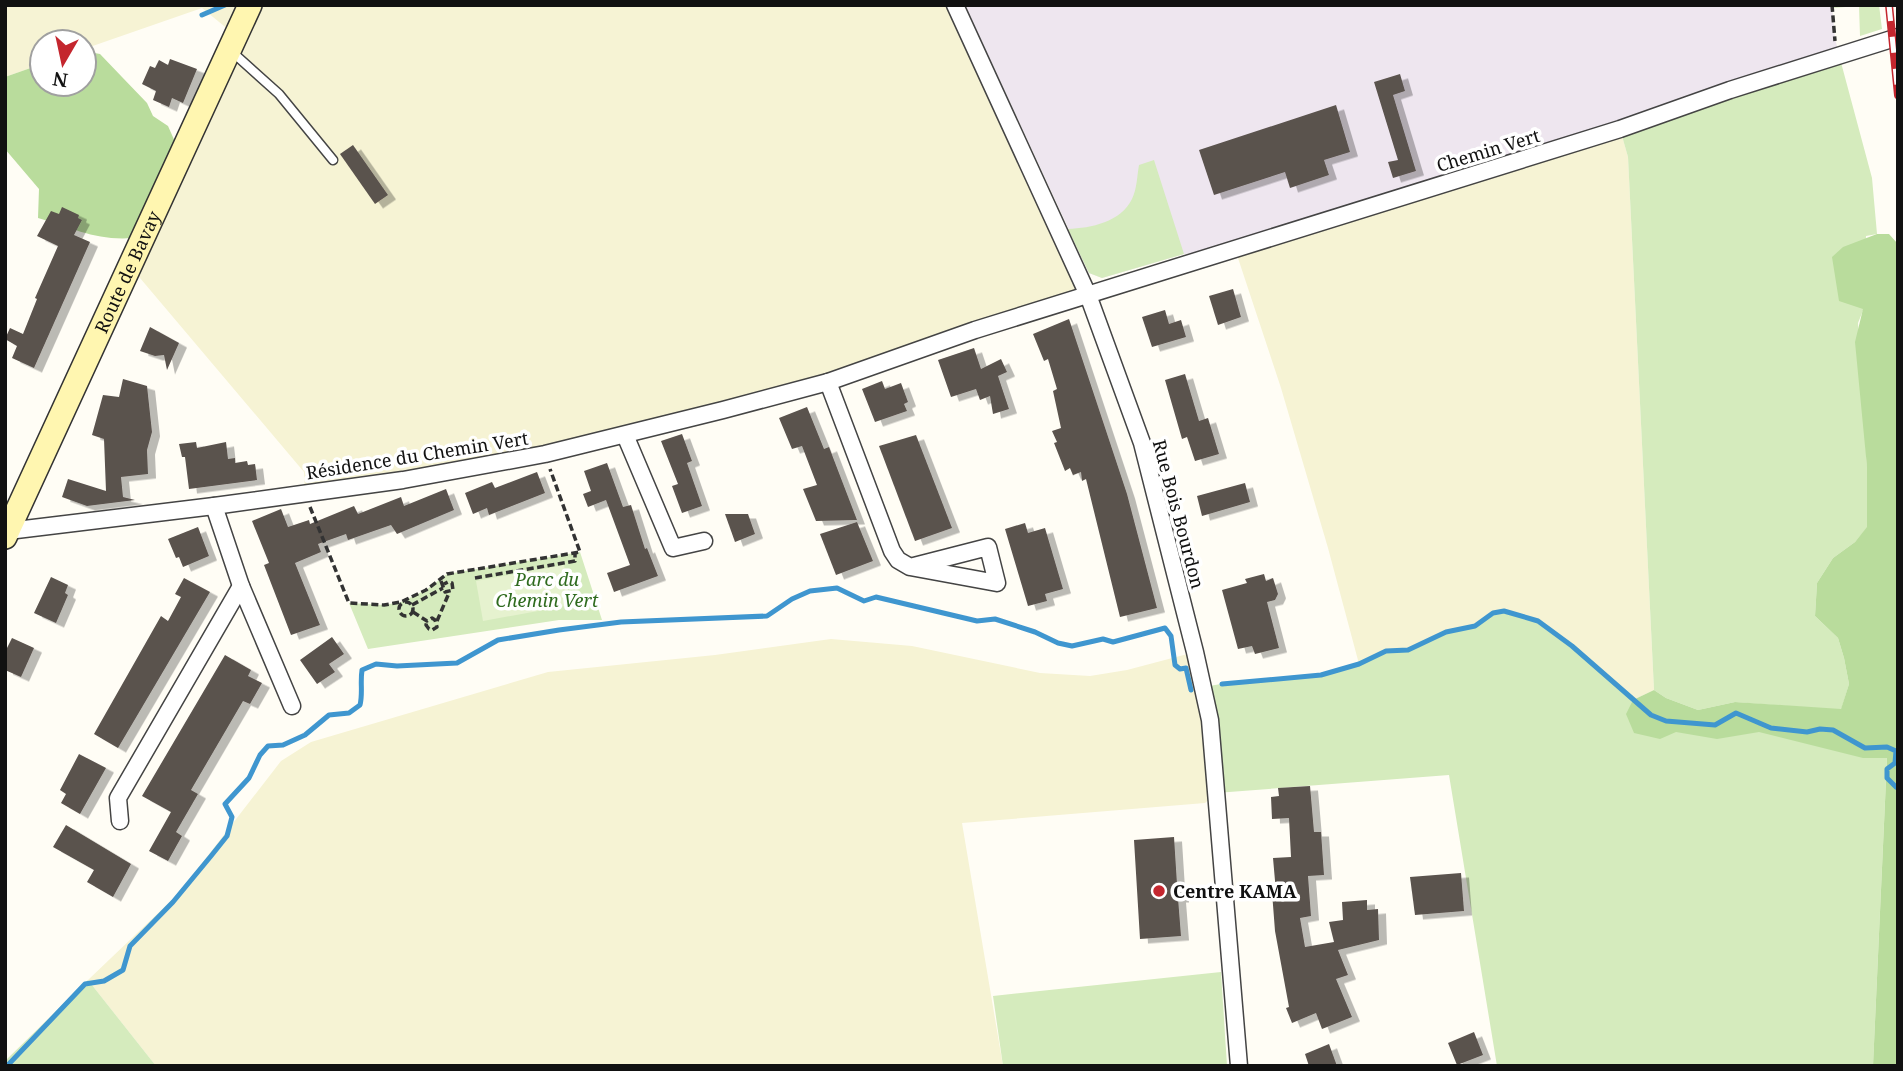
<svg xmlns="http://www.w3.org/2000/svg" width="1903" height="1071" viewBox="0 0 1903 1071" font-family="'Noto Serif',serif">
  <defs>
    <filter id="shadow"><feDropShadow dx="8" dy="4.5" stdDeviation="0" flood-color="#0004"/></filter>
  </defs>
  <rect width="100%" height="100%" fill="#fffdf5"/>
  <path fill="#eee6ef" d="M965,5h867l3,33 4,17 -604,194 -51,5 -82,24 -13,-5z"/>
  <g fill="#f6f3d4">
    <path d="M5,5h950l133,290 -463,140 -320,58 -1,-21 -175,-207 106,-230 -33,-27 -118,41v-7h-42v22l-37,13z"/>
    <path d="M1620,129l8,28 26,533 -21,10 -61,-54 -34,-25 -45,-8 -18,13 -29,6 -38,18 -22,1 -27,13 -31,-116 -47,-160 -46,-139z"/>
    <path d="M831,639l81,7 128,27 50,3 37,-6 68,-18 21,141 -11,10 -243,20 41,243h-847l-68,-86 91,-87 102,-132 30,-19 237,-70 167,-17z"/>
  </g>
  <g fill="#d5ebbd">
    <path d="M1832,5h47l3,24 -22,7 -1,-30 -27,2z"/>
    <path d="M1839,55l33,123 5,56 -11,2 -2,72 -6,15 9,144v61l-12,14 -22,16 -16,25 -2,33 23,22 6,20 5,26 -8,26 -106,-8 -37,8 -32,-12 -12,-8 -26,-533 -8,-28z"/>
    <path d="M1154,160l30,94 -82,24 -13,-5 -21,-44c23,-1 53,-7 64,-30 5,-10 5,-23 7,-34z"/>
    <path d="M580,552l22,68h-43l-191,29 -19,-46 35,2 17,-3 25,-12 21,-16z"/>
    <path d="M1504,611l34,10 34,25 79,69 76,4 160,38 -14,309h-376l-48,-291 -233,18 -13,-106 42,-7 76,-5 38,-11 27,-13 22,-1 38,-18 29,-6 18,-13z"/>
    <path d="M1221,972l6,94h-224l-10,-70z"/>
    <path d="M88,980l68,86h-151v-5z"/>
  </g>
  <g fill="#b9dc9c">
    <path d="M84,51l16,3 22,23 25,26 6,13 15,10 12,27 -38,84c-42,6 -66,-8 -104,-19l1,-29 -34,-40v-72l37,-13v20h42z"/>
    <path d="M1877,234h12l8,9 1,12v811h-25l14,-308h-24l-104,-26 -42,7 -41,-7 -16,7 -26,-6 -8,-19 7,-14 21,-10 12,8 32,12 37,-8 106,7 8,-25 -5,-26 -6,-20 -23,-22 2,-33 16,-25 22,-16 12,-15v-60l-12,-125 8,-33 -24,-8 -7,-44 11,-10z"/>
  </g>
  <path fill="#e6f2cf" d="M564,565l7,40 -88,16 -7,-40z"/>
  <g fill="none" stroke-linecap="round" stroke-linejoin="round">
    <g stroke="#3f96cf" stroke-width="5">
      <path d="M202,15l23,-10"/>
      <path d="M1222,684l99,-9 38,-11 27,-13 22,-1 38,-18 29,-6 18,-13 11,-2 34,10 34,25 79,69 15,6 49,4 21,-12 35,15 36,4 13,-3 13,1 32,18 22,-1 9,4 -1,12 -8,6v9l9,9"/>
      <path d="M7,1066l78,-82 19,-3 19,-11 7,-24 43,-44 38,-46 16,-20 5,-19 -7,-13 24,-26 11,-23 8,-9 15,-1 22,-10 24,-20 20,-2 11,-8c3,-12 0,-22 2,-35l14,-6 21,2 60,-3 41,-23 61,-10 62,-8 146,-6 25,-17 18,-8 27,-3 27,13 12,-4 101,24 18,-2 40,13 23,11 14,3 31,-7 10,3 52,-14 6,8 4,29 5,4 6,-1 5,22"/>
    </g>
  </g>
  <g fill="#5a524d" filter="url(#shadow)">
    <path d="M170,59l27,10 -14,34 -11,-5 -3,9 -16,-7 3,-9 -14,-7 8,-18 5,2 4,-8 9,5z"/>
    <path d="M1400,74l5,17 -12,4 23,76 -23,7 -5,-16 10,-2 -24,-78z"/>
    <path d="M1336,105l14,47 -26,8 5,15 -39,13 -5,-16 -71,23 -15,-45z"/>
    <path d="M353,145l35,50 -13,9 -35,-50z"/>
    <path d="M62,207l17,8 -1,3 4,2 -8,15 16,7 -56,126 -22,-10 5,-12 -12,-7 5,-11 13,6 14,-35 -2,-1 23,-52 -21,-10 14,-25 8,3z"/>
    <path d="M1233,289l8,28 -23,8 -9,-29z"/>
    <path d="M1165,310l4,14 12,-4 5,17 -34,10 -10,-30z"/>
    <path d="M1069,319l58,175 30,114 -37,9 -34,-138 -4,2 -1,-9 -8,3 -3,-7 -5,3 -11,-28 3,-1 -5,-11 9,-3 -8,-37 4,-2 -9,-30 -4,2 -11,-27z"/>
    <path d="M150,327l29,16 -12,27 -3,-15 -9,1 -15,-5z"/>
    <path d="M974,348l7,21 20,-10 6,13 -9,4 11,33 -16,5 -3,-18 -10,4 -4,-11 -25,8 -13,-37z"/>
    <path d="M1185,374l14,47 9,-3 11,36 -24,7 -8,-24 -5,2 -17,-59z"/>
    <path d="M123,379l24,7 5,46 -5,18 1,24 -27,3 2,20 12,3 -48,6 -25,-9 6,-18 38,12 -2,-52 -12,-4 11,-40 16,2z"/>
    <path d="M882,381l3,8 16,-6 7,19 -4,2 3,7 -32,11 -13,-33z"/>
    <path d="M807,407l17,42 5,-2 28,73 -41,1 -13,-32 14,-4 -15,-39 -10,3 -13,-31z"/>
    <path d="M682,434l10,27 -5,2 15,43 -20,7 -10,-27 6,-2 -17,-43z"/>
    <path d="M916,435l36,93 -37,13 -36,-95z"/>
    <path d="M196,442l1,6 29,-6 2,17 7,-1v5l12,-2 1,4 7,-1 2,16 -68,9 -4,-32h-3l-3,-13z"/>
    <path d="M607,463l16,44 8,-2 14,44 2,-1 11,28 -44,16 -7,-19 23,-8 -24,-65 -18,7 -5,-13 8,-3 -7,-20z"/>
    <path d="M537,472l8,21 -56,22 -2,-7 -14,6 -8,-21 27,-11 3,6z"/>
    <path d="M1245,483l5,19 -48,14 -5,-20z"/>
    <path d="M446,489l8,21 -57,24 -6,-9 -43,15 -2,-6 -28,10 3,8 -26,11 25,62 -29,10 -27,-70 5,-2 -17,-42 29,-12 7,18 21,-7 1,4 44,-18 4,8 43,-17 3,9z"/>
    <path d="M725,514h23l7,20 -20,8z"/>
    <path d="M857,522l16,39 -37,14 -16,-41z"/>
    <path d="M1025,523l3,10 17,-5 18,61 -18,5 2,7 -19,5 -23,-77z"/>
    <path d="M198,527l11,29 -26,11 -4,-10 -3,1 -8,-19z"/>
    <path d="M1264,574l2,7 7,-3 5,16 -3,6 -8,2 12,46 -24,6 -3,-8 -14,3 -16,-59 25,-7 -2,-4z"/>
    <path d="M51,577l17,8 -3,8 3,2 -12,28 -22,-10z"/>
    <path d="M184,578l26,14 -92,156 -24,-14 67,-118 7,5 13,-24 -6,-3z"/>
    <path d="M332,637l12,17 -15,10 6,8 -18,12 -17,-24z"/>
    <path d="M12,638l22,10 -13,29 -16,-7v-18z"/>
    <path d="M225,655l26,15 -3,6 14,7 -12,21 -7,-3 -52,89 7,4 -22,38 6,4 -14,25 -19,-10 22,-39 -29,-16z"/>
    <path d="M79,754l27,14 -26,46 -19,-11 5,-9 -6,-4z"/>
    <path d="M1310,786l4,46h7l3,43 -16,1 3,40 -11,2 5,29 29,-5 -5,-20 14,-2 -1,-18 25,-2v10l11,-1 1,31 -41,10 10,25 -12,4 16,38 -30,12 -6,-16 -24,10 -6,-15 3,-1 -14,-76 -3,-39h4l-3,-34 18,-1 -2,-39 -17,1 -1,-22 8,-1 -1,-8z"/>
    <path d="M66,825l65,39 -18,33 -26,-15 7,-12 -41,-23z"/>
    <path d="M1174,837l3,47h3l1,14h-3l3,38 -41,3 -6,-99z"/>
    <path d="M1461,873l3,38 -49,4 -5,-38z"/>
    <path d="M1474,1032l9,23 -26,10 -9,-22z"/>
    <path d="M1329,1044l8,22h-28l-4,-12z"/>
  </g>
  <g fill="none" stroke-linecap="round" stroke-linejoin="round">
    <g stroke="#444" stroke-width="11">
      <path id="lane" d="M230,50l49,44 54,66"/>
    </g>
    <g stroke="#444" stroke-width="19">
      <g id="street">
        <path d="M955,5l133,290 54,148 53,209 15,68 29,346"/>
        <path d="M828,382l64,169 6,9 12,7 87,16 -9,-36 -78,20"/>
        <path d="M625,435l48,113 31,-7"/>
        <path d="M214,506l27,80 51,120"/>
        <path d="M8,531l206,-25 189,-26 142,-26 178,-44 105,-28 147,-52 645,-201 110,-39 168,-53"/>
        <path d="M120,821l-2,-23 123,-212"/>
      </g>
    </g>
    <g stroke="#333" stroke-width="26">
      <g id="secondary">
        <path id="s1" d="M5,537l245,-532"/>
      </g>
    </g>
    <g stroke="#333" stroke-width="3.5" stroke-dasharray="7 3.5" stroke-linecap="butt">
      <path d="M1832,5l3,36"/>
      <path d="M310,507l39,96 35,2 17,-3 25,-12 21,-16 133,-22 -30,-83"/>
      <path d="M475,578l100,-17v-9"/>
      <path d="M441,581l4,11 8,-2 -1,-7 -4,-1 -4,2"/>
      <circle cx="406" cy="609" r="7"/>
      <path d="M412,605l31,-17"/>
      <path d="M413,612l14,9 5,-3 3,2 2,7 -5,3 -3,-1 -3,-4 1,-4"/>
      <path d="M437,621l12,-28"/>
    </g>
    <use href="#lane" stroke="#fff" stroke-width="8"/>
    <use href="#street" stroke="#fff" stroke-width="16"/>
    <use href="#secondary" stroke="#fff6b0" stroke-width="23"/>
    <g stroke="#c4262e" stroke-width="8">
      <path id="rail" d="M1889,5l9,90"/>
    </g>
    <use href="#rail" stroke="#fff" stroke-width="5" stroke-dasharray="16" stroke-linecap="butt"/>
  </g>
  <circle fill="#c4262e" stroke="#fff" stroke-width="2.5" cx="1159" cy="891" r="7"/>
  <g text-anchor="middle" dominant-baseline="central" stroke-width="7" stroke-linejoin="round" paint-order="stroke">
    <g font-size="18" fill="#111" stroke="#fff">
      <text transform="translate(1488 150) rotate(-17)">Chemin Vert</text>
      <text stroke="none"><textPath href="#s1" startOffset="292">Route de Bavay</textPath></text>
      <text transform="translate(417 455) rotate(-9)">Résidence du Chemin Vert</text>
      <text transform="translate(1179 514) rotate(75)">Rue Bois Bourdon</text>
    </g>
    <g font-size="18" font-style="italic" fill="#2f6b1f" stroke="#fff">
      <text x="547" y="579">Parc du<tspan x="547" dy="21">Chemin Vert</tspan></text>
    </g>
    <g font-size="18" font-weight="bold" fill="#111" stroke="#fff" text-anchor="start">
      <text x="1173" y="891">Centre KAMA</text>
    </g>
  </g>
  <rect width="1903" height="1071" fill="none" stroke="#111111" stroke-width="14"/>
  <g transform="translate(63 63) rotate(189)"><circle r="33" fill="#ffffff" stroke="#a0a0a0" stroke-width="2"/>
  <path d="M0-5L12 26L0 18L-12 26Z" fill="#c4262e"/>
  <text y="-10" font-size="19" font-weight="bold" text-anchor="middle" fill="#111111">N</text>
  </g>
</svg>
